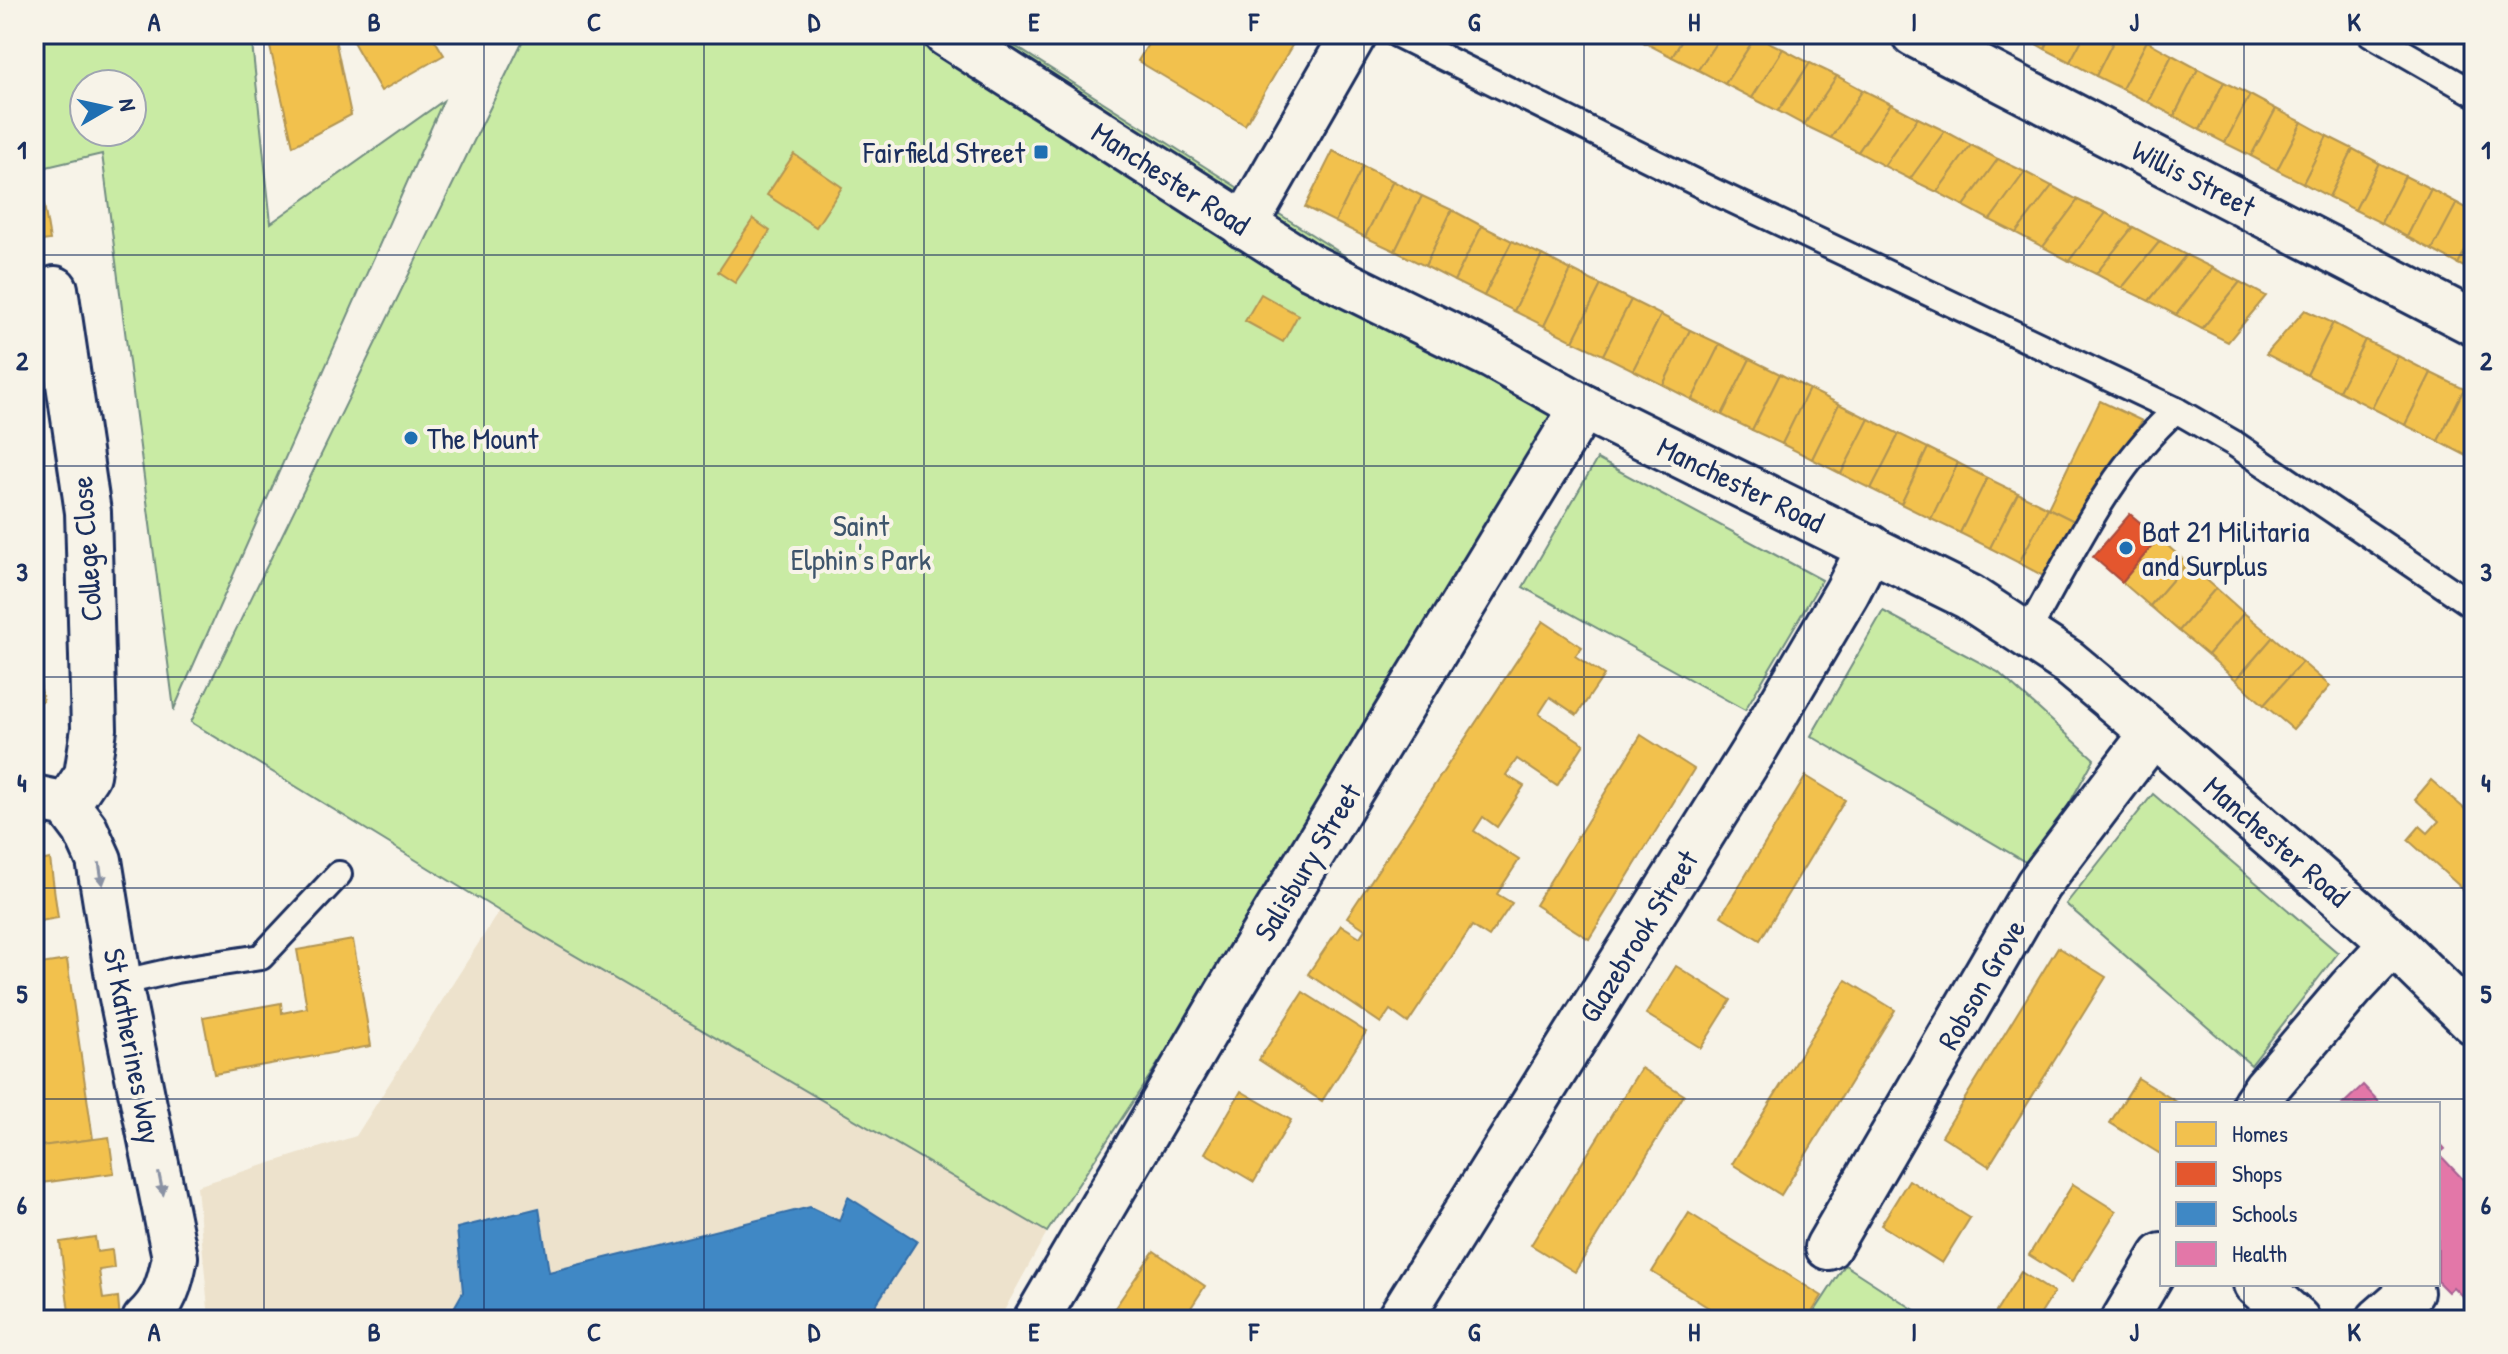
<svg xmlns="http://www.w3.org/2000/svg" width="2508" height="1354" viewBox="0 0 2508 1354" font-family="'Patrick Hand',sans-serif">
  <rect width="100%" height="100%" fill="#f7f3e8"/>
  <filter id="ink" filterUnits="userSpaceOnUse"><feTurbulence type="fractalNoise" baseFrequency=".0125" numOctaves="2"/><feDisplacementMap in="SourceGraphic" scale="16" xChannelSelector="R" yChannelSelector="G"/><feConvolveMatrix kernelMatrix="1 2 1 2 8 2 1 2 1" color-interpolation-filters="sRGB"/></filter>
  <g filter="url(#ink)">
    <path fill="#ede2cc" d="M499,911l548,321 -48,88h-790l-12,-134 159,-50z"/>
    <g fill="#c9eba4" stroke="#728d81" stroke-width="2" fill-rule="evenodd">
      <path d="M34,34h217l20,189 172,-122 -269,608 -72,-555 -68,16zM84,84h48v48h-48z"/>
      <path d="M526,34h470l587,373 -101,164 -435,661 -548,-321 -308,-189z"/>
      <path d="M1597,459l225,121 -77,130 -222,-123z"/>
      <path d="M1883,611l115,61 96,87 -60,108 -223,-131z"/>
      <path d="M2153,794l185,159 -87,112 -185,-161z"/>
      <path d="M1845,1265l85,55h-121z"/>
    </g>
    <g fill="#f2c14e" stroke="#b29553" stroke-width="2">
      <path d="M267,34h67l17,81 -58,31z"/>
      <path d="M361,34h70l13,21 -63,36 -29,-51z"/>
      <path d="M1154,34h137l6,3 -52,88 -107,-64z"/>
      <path d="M1628,34h23l-6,9z"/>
      <path d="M1651,34h35l-14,23 -27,-14z"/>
      <path d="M1686,34h36l-24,36 -26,-13z"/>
      <path d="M1722,34l34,2 -31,48 -27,-14z"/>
      <path d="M2019,34h33l-7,15z"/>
      <path d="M2052,34h33l-15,28 -25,-13z"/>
      <path d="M2085,34h32l-21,42 -26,-14z"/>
      <path d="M2117,34h15l15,7 -25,48 -26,-13z"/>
      <path d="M1756,36l27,13 -31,49 -27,-14z"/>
      <path d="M2147,41l25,14 -24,47 -26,-13z"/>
      <path d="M1783,49l27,14 -32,48 -26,-13z"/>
      <path d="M2172,55l26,14 -24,47 -26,-14z"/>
      <path d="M1810,63l27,13 -33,49 -26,-14z"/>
      <path d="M2198,69l26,13 -24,48 -26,-14z"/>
      <path d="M1837,76l26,14 -32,48 -27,-13z"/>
      <path d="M2224,82l26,13 -25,48 -25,-13z"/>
      <path d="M1863,90l28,14 -33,48 -27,-14z"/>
      <path d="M2250,95l26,14 -25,47 -26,-13z"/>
      <path d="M1891,104l27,14 -34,48 -26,-14z"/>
      <path d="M2276,109l26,13 -25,48 -26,-14z"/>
      <path d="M1918,118l27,13 -35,48 -26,-13z"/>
      <path d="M2302,122l25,14 -24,47 -26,-13z"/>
      <path d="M1945,131l26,14 -34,47 -27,-13z"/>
      <path d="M2327,136l26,13 -24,48 -26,-14z"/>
      <path d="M1971,145l27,14 -34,47 -27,-14z"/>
      <path d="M2353,149l26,14 -24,47 -26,-13z"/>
      <path d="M1333,151l30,15 -28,56 -30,-15z"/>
      <path d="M794,154l48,33 -26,40 -49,-32z"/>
      <path d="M1998,159l27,13 -35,48 -26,-14z"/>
      <path d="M2379,163l26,13 -24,47 -26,-13z"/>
      <path d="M1363,166l30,15 -28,56 -30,-15z"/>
      <path d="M2025,172l27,14 -36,47 -26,-13z"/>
      <path d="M2405,176l26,13 -24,48 -26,-14z"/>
      <path d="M1393,181l29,15 -27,55 -30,-14z"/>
      <path d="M2052,186l26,14 -35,47 -27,-14z"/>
      <path d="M2431,189l26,14 -25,47 -25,-13z"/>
      <path d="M1422,196l30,14 -27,56 -30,-15z"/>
      <path d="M43,199l7,41 -16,2v-41z"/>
      <path d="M2078,200l28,13 -37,48 -26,-14z"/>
      <path d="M2457,203l17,9v22l-16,30 -26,-14z"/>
      <path d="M1452,210l30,16 -28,55 -29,-15z"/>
      <path d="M2106,213l27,14 -37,47 -27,-13z"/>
      <path d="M753,219l17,12 -35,52 -17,-11z"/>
      <path d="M1482,226l30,15 -28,55 -30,-15z"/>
      <path d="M2133,227l27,14 -38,47 -26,-14z"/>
      <path d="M2474,234v38l-16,-8z"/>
      <path d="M1512,241l30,14 -28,56 -30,-15z"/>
      <path d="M2160,241l26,14 -37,46 -27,-13z"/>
      <path d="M1542,255l29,15 -27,56 -30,-15z"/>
      <path d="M2186,255l27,13 -37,47 -27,-14z"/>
      <path d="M2213,268l27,14 -38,47 -26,-14z"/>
      <path d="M1571,270l30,15 -28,56 -29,-15z"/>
      <path d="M2240,282l26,14 -38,46 -26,-13z"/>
      <path d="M1601,285l30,15 -28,55 -30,-14z"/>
      <path d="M1261,294l37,21 -15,27 -38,-21z"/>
      <path d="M1631,300l30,15 -28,55 -30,-15z"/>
      <path d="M2305,310l28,13 -26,52 -41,-21z"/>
      <path d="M1661,315l29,15 -27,55 -30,-15z"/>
      <path d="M2333,323l32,17 -26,51 -32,-16z"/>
      <path d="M1690,330l30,14 -28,56 -29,-15z"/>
      <path d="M2365,340l33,16 -26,52 -33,-17z"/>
      <path d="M1720,344l30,15 -28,56 -30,-15z"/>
      <path d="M2398,356l33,17 -26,52 -33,-17z"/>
      <path d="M1750,359l30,15 -28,56 -30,-15z"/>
      <path d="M2431,373l33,16 -26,52 -33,-16z"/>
      <path d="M1780,374l29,15 -27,55 -30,-14z"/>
      <path d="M1809,389l30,15 -27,55 -30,-15z"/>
      <path d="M2464,389l10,6v56l-3,7 -33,-17z"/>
      <path d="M2100,401l42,20 -66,101 -28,-14z"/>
      <path d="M1839,404l30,15 -28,55 -29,-15z"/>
      <path d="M1869,419l30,15 -28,55 -30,-15z"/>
      <path d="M1899,434l29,14 -27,56 -30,-15z"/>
      <path d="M1928,448l30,15 -27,56 -30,-15z"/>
      <path d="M1958,463l29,15 -27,55 -29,-14z"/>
      <path d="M1987,478l31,15 -28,55 -30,-15z"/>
      <path d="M2018,493l30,15 -29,55 -29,-15z"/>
      <path d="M2048,508l28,14 -29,56 -28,-15z"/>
      <path d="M2159,538l28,25 -37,43 -28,-24z"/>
      <path d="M2187,563l29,25 -37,43 -29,-25z"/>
      <path d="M2216,588l28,25 -36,42 -29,-24z"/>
      <path d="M2244,613l29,24 -37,43 -28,-25z"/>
      <path d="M1543,621l39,26 -7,9 29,19 -27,40 -27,-18 -11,17 45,30 -27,42 -40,-27 -11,16 18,11 -27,41 -14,-10 -9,14 45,29 -22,34 15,9 -23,34 -17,-11 -64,97 -18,-13 -9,13 -73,-49 33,-49 19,12 5,-8 -18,-12z"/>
      <path d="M2273,637l29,25 -38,43 -28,-25z"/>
      <path d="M2302,662l28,24 -37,43 -29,-24z"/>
      <path d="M37,663l6,38 -9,2v-39z"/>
      <path d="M1641,735l53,34 -105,170 -54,-34z"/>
      <path d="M1806,776l39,24 -85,140 -39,-24z"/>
      <path d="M2431,780l43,37v82l-66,-59 12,-14 8,7 11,-12 -24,-22z"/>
      <path d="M50,859l8,59 -24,4v-60z"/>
      <path d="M353,940l18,106 -157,28 -11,-57 78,-14 1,10 25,-5 -10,-58z"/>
      <path d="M2058,947l48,30 -117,189 -47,-30z"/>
      <path d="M67,960l26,179 -57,8 -2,-16v-166z"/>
      <path d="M1676,966l55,34 -30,48 -55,-34z"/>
      <path d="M1846,980l49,30 -114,185 -49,-31z"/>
      <path d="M1303,992l63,40 -44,69 -63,-41z"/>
      <path d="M1641,1068l43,27 -109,177 -44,-27z"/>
      <path d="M2138,1078l42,26h-18v51l-52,-32z"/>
      <path d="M1241,1091l50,29 -37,62 -49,-29z"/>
      <path d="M109,1137l5,36 -80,11v-37z"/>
      <path d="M1909,1180l61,38 -28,45 -61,-38z"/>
      <path d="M2073,1184l43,27 -44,71 -43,-27z"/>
      <path d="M1689,1213l133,83 -15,24h-79l-76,-48z"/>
      <path d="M95,1237l2,15 15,-2 2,18 -15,2 4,29 15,-2 2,23h-50l-10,-78z"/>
      <path d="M1154,1251l51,35 -22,34h-66l-7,-5z"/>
      <path d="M2021,1272l33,21 -17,27h-46z"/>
    </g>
    <path fill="#e4572e" stroke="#a84b3c" stroke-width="2" d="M2130,514l29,24 -37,44 -29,-25z"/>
    <path fill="#3f88c5" stroke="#346da6" stroke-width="2" d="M848,1197l69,44 -51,79h-419l16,-28 -6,-64 82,-20 10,64 261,-65 29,14z"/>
    <g fill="#e377a8" stroke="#a76192" stroke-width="2">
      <path d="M2363,1085l18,19h-38z"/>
      <path d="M2438,1141l7,8 -6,5 35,37v107l-5,5 -16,-16 -5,5 -10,-10z"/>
    </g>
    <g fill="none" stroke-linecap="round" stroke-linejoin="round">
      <g stroke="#1b2f5e" stroke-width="30">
        <g id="service">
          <path d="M1396,34l317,157 463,219 59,34 239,162"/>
          <path d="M2371,34l103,59"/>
          <path d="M2027,633c44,-77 83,-164 149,-223"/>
          <path d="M119,983l57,-13 85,-13 78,-83"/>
        </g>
      </g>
      <g stroke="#1b2f5e" stroke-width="50">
        <g id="minor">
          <path d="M1914,34l560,289"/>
          <path d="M1244,226l110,-192"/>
          <path d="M55,289l33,223 6,217 -7,46 -20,30"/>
          <path d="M34,798l33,7 18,24 14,31 20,123 56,274c-5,26 -10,45 -30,63"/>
          <path d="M2255,1104l11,-16 85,-100 42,-45"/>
          <path d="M1828,1247l210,-362 115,-152"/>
          <path d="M2256,1284l41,36"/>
          <path d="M1036,1320l191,-326 356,-587"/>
          <path d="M1399,1320l354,-568 94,-160 23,-45"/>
          <path d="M2124,1320l38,-64"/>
          <path d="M2379,1320l32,-28"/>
        </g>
      </g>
      <g stroke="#1b2f5e" stroke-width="50">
        <path id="primary" d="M946,34l363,232 183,90 91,51 386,190 99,65 85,71 240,210 81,79"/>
      </g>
      <use href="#service" stroke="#f7f3e8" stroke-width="24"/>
      <use href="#minor" stroke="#f7f3e8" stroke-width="44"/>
      <use href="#primary" stroke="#f7f3e8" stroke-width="44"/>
    </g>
    <defs><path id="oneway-solid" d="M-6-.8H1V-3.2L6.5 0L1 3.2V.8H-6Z" transform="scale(2)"/></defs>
    <g fill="#8991a3">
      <use href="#oneway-solid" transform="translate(101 874) rotate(81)"/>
      <use href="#oneway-solid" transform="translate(161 1184) rotate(78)"/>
    </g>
  </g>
  <path fill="none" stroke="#1b2f5e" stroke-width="2" stroke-opacity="0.55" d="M264,34v1286M484,34v1286M704,34v1286M924,34v1286M1144,34v1286M1364,34v1286M1584,34v1286M1804,34v1286M2024,34v1286M2244,34v1070M34,255h2440M34,466h2440M34,677h2440M34,888h2440M34,1099h2440M2244,1284v36"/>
  <g fill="#1f6fb2" stroke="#f7f3e8" stroke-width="3">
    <rect x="1033" y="144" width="16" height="16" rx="4"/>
    <circle cx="411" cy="438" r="8"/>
    <circle cx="2126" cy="548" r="8"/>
  </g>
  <g text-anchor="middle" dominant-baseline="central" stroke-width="8" stroke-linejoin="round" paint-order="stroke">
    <g font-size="30" fill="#1b2f5e" stroke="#f7f3e8" text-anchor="start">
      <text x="1025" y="152" text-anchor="end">Fairfield Street</text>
      <text x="427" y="438">The Mount</text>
      <text x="2142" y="531">Bat 21 Militaria<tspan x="2142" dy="34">and Surplus</tspan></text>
    </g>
    <g font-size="30" fill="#1b2f5e" stroke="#f7f3e8">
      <text transform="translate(1171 178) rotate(33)">Manchester Road</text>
      <text transform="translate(2194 178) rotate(27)">Willis Street</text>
      <text transform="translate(1741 484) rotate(26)">Manchester Road</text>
      <text transform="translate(86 549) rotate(-94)">College Close</text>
      <text transform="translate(2277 841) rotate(41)">Manchester Road</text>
      <text transform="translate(1307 862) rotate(-59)">Salisbury Street</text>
      <text transform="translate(1638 936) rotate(-58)">Glazebrook Street</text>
      <text transform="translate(1981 984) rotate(-60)">Robson Grove</text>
      <text transform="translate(133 1046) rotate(79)">St Katherines Way</text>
    </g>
    <g font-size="30" fill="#3e556c" stroke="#f7f3e8">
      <text x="861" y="525">Saint<tspan x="861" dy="34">Elphin's Park</tspan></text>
    </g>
  </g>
  <rect width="2508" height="1354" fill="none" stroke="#f7f3e8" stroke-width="88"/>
  <rect x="2160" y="1102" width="280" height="184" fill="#f7f3e8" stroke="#9fa5b1" stroke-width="2"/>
  <rect x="2176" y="1122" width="40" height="24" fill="#f2c14e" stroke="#9fa5b1" stroke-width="2"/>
  <text x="2232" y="1142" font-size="24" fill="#1b2f5e">Homes</text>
  <rect x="2176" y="1162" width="40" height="24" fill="#e4572e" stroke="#9fa5b1" stroke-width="2"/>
  <text x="2232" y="1182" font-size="24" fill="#1b2f5e">Shops</text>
  <rect x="2176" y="1202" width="40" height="24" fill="#3f88c5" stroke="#9fa5b1" stroke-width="2"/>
  <text x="2232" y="1222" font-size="24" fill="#1b2f5e">Schools</text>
  <rect x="2176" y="1242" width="40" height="24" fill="#e377a8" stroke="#9fa5b1" stroke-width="2"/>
  <text x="2232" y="1262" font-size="24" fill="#1b2f5e">Health</text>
  <g transform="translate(108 108) rotate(81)"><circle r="38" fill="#f7f3e8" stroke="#9fa5b1" stroke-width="2"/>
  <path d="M0-6L14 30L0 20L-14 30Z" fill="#1f6fb2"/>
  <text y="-12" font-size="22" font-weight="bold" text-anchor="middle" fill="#1b2f5e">N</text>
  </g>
  <rect x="44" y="44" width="2420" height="1266" fill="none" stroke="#1b2f5e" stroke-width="3"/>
  <g font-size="26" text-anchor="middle" font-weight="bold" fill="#1b2f5e">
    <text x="154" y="31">A</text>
    <text x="374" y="31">B</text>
    <text x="594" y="31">C</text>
    <text x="814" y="31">D</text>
    <text x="1034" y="31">E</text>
    <text x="1254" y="31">F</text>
    <text x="1474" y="31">G</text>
    <text x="1694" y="31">H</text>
    <text x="1914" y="31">I</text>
    <text x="2134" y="31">J</text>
    <text x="2354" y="31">K</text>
    <text x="22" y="159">1</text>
    <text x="2486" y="159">1</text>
    <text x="22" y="370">2</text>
    <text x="2486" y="370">2</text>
    <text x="22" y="581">3</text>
    <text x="2486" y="581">3</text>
    <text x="22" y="792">4</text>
    <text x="2486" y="792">4</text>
    <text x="22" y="1003">5</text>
    <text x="2486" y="1003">5</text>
    <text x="22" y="1214">6</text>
    <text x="2486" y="1214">6</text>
    <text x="154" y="1341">A</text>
    <text x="374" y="1341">B</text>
    <text x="594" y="1341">C</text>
    <text x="814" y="1341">D</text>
    <text x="1034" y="1341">E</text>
    <text x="1254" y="1341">F</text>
    <text x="1474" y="1341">G</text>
    <text x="1694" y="1341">H</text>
    <text x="1914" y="1341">I</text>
    <text x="2134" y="1341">J</text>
    <text x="2354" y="1341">K</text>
  </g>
</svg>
